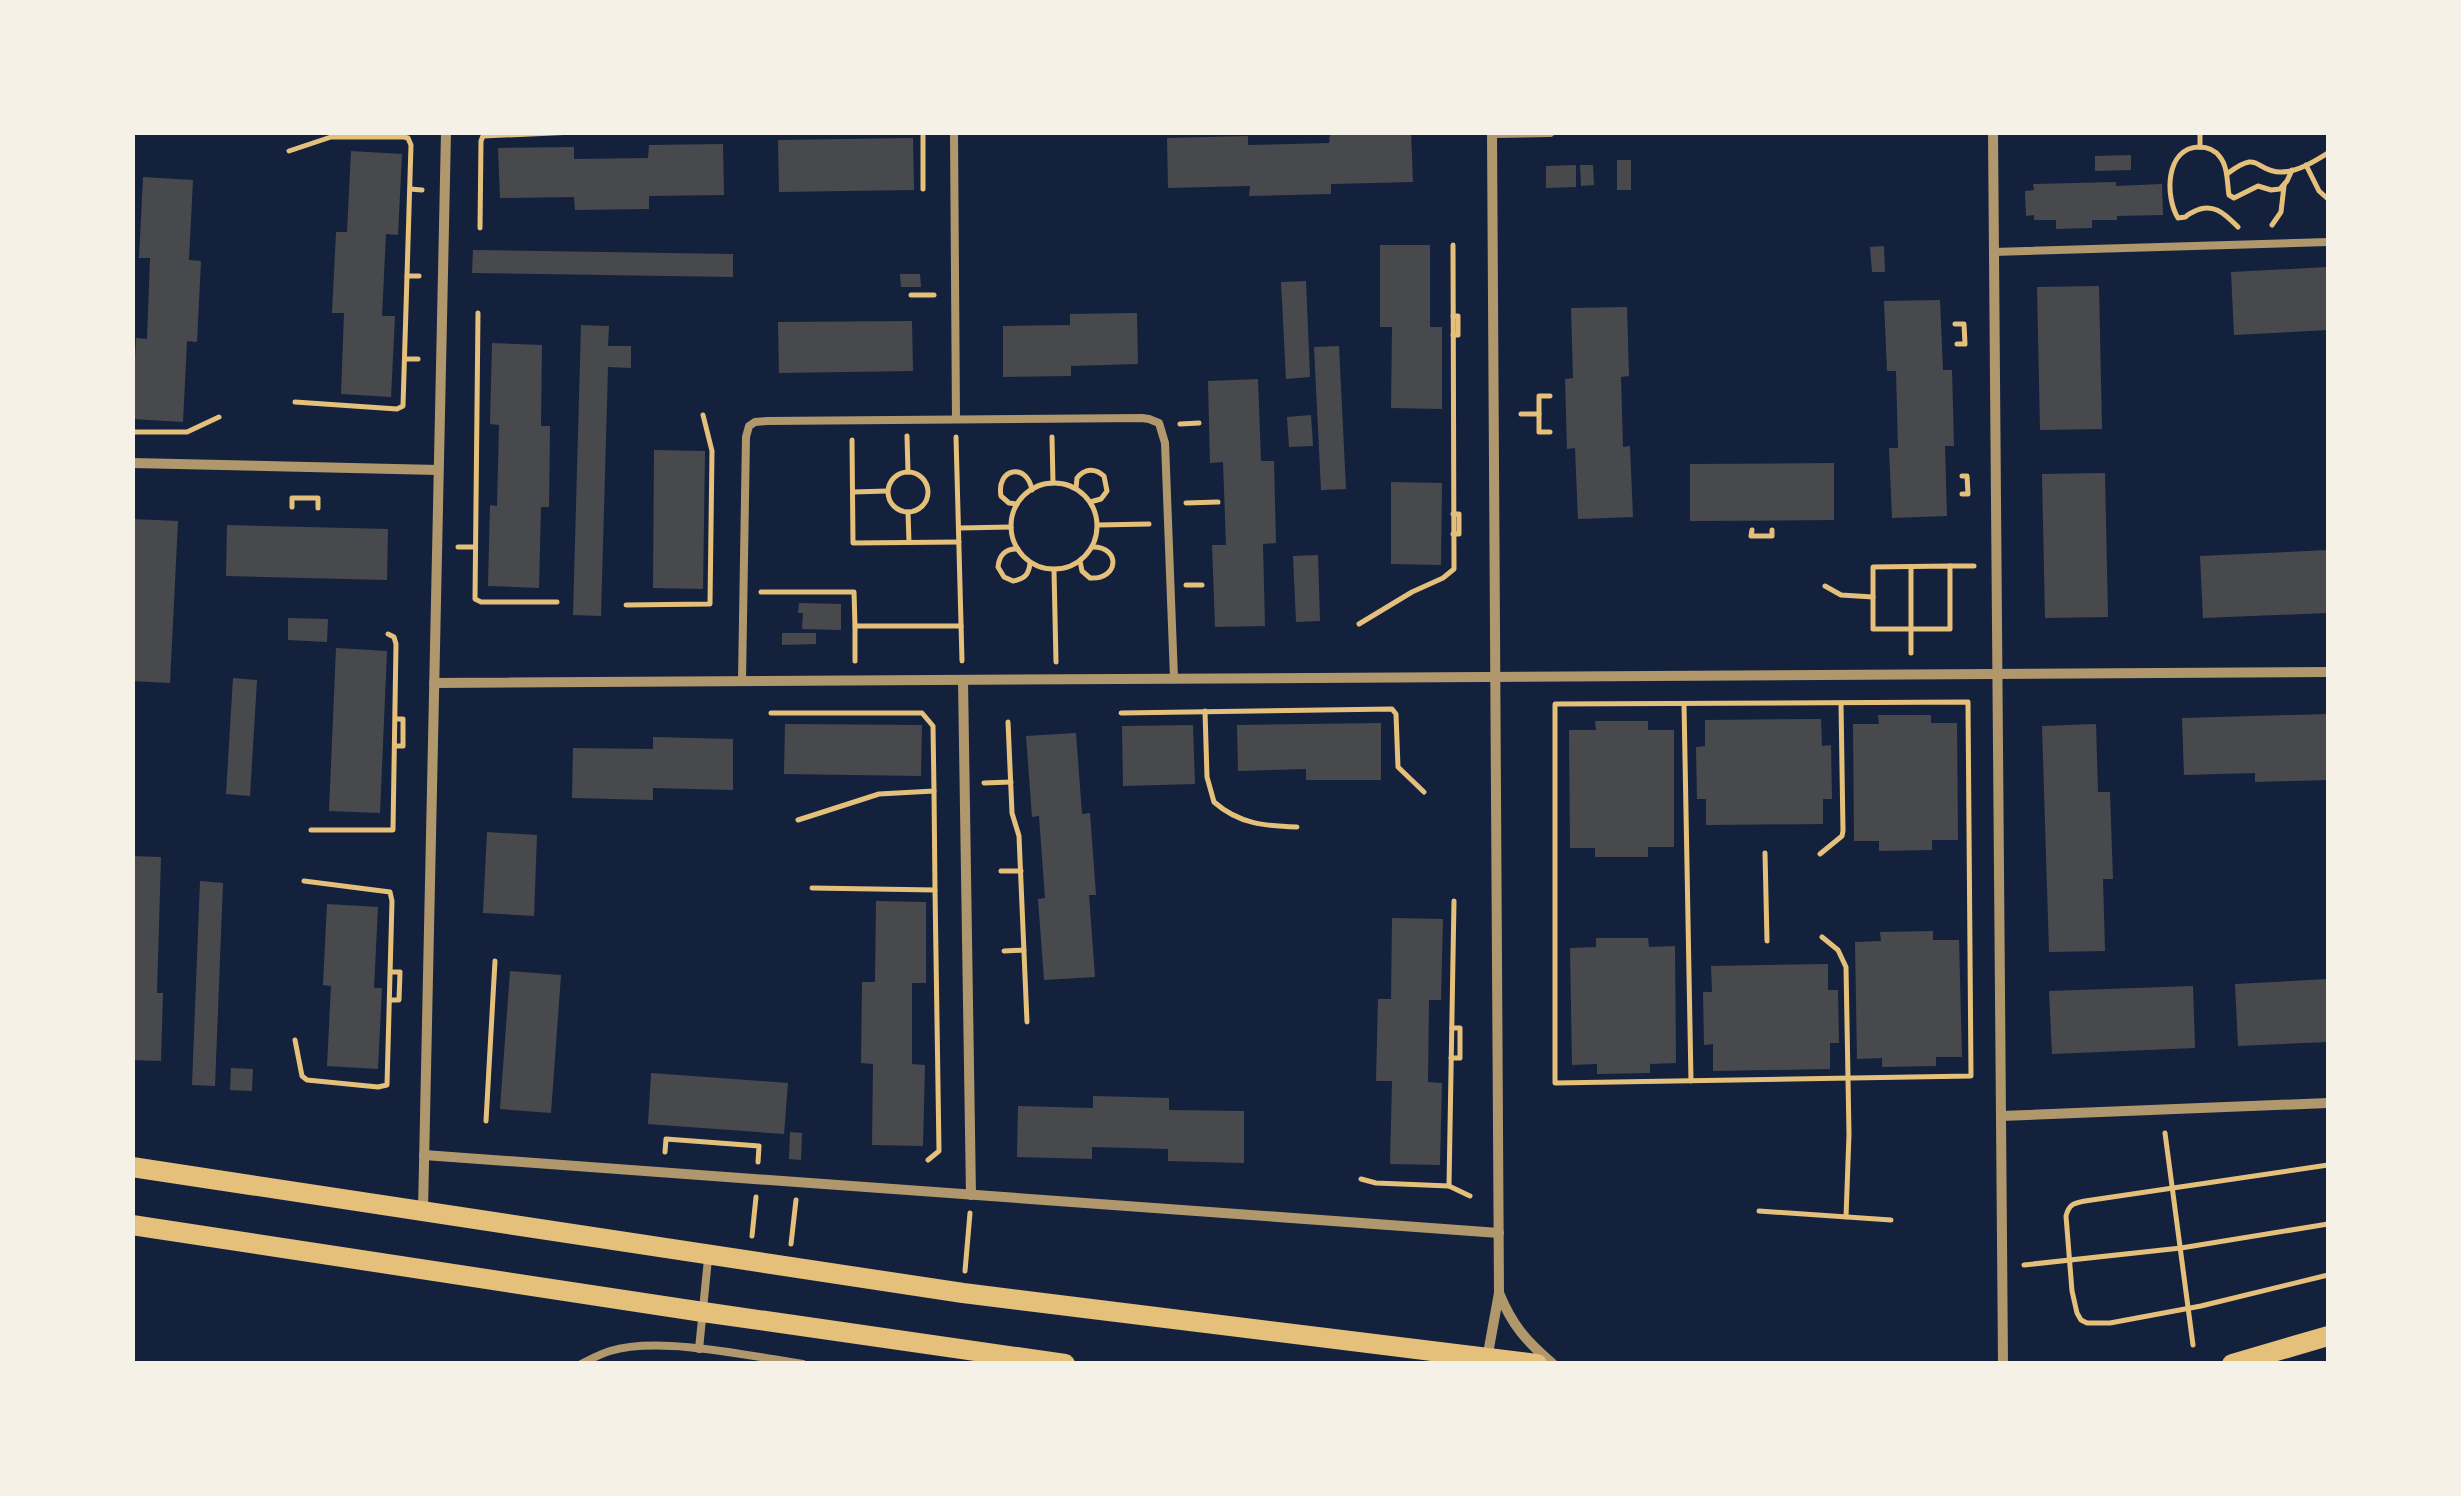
<svg xmlns="http://www.w3.org/2000/svg" width="2461" height="1496" viewBox="0 0 2461 1496" font-family="Rubik,sans-serif">
  <rect width="100%" height="100%" fill="#14213d"/>
  <g fill="#48494c">
    <path d="M1411,132l2,50 -82,2v10l-82,2 1,-10 -82,2 -1,-50 81,-2v9l81,-2 1,-9z"/>
    <path d="M913,138l1,52 -135,2 -1,-52z"/>
    <path d="M723,144l1,51 -75,1v13l-74,1 -1,-13 -74,1 -2,-50 76,-1v12l74,-1 1,-13z"/>
    <path d="M351,151l51,3 -4,81 -12,-1 -4,82h13l-4,81 -50,-3 3,-81h-12l4,-81h11z"/>
    <path d="M2131,155v15l-36,1v-15z"/>
    <rect x="1617" y="160" width="14" height="30"/>
    <path d="M1576,165v22l-30,1v-22z"/>
    <path d="M1580,165h13l1,20 -13,1z"/>
    <path d="M143,177l50,3 -4,80 12,1 -4,81 -10,-1 -4,81 -51,-3 4,-81 11,1 3,-81h-11z"/>
    <path d="M2116,182v4l46,-2 1,31 -46,1v4h-25v8l-36,1v-9h-22v-5l-8,1 -1,-25 9,-1 -1,-6z"/>
    <path d="M1380,245h50v82h12v82l-51,-1 1,-81h-12z"/>
    <path d="M1884,246l1,26h-13l-2,-25z"/>
    <path d="M473,250l260,4v23l-261,-4z"/>
    <path d="M2328,267v63l-94,5 -3,-63z"/>
    <path d="M900,274h20l1,13h-20z"/>
    <path d="M1306,281l4,96 -24,2 -5,-97z"/>
    <path d="M2099,286l3,143 -62,1 -3,-143z"/>
    <path d="M1940,300l3,70h9l2,76h-9l2,70 -55,2 -3,-70h9l-2,-77h-9l-3,-70z"/>
    <path d="M1627,307l2,69 -8,1 2,70 7,-1 3,71 -55,2 -3,-71 -8,1 -2,-70 8,-1 -2,-70z"/>
    <path d="M1137,313l1,51 -67,2v10l-68,1v-51l67,-1v-11z"/>
    <path d="M912,321l1,50 -134,2 -1,-51z"/>
    <path d="M581,325l28,1 -1,20h23v22l-23,-1 -7,249 -28,-1z"/>
    <path d="M492,343l50,2 -1,81h9l-1,81h-8l-2,81 -51,-2 2,-81 7,1 2,-81 -9,-1z"/>
    <path d="M1339,346l7,143 -25,1 -7,-143z"/>
    <path d="M1258,379l3,82h13l2,82 -13,1 2,82 -50,1 -3,-82h14l-3,-83 -13,1 -2,-82z"/>
    <path d="M1311,415l2,31 -24,1 -2,-30z"/>
    <path d="M654,450l51,1 -2,138 -50,-1z"/>
    <path d="M1834,463v57l-144,1v-57z"/>
    <path d="M2105,473l3,144 -63,1 -3,-144z"/>
    <path d="M1391,482l51,1 -1,82 -50,-1z"/>
    <path d="M132,519l46,2 -8,162 -38,-2z"/>
    <path d="M227,525l161,4 -1,51 -161,-4z"/>
    <path d="M2328,550v63l-125,5 -3,-62z"/>
    <path d="M1318,555l2,66 -24,1 -3,-66z"/>
    <path d="M799,603l42,1v26l-39,-1 1,-16h-5z"/>
    <path d="M288,618l40,1 -1,23 -39,-2z"/>
    <path d="M782,633h34v11l-34,1z"/>
    <path d="M336,648l51,3 -7,162 -51,-2z"/>
    <path d="M233,678l24,2 -7,116 -24,-2z"/>
    <path d="M2328,714v66l-73,2v-9l-71,2 -2,-57z"/>
    <path d="M1878,715h53v8h26l1,117h-26v10l-53,1v-10h-25l-1,-117h26z"/>
    <path d="M1821,719l1,27 9,-1 1,54h-9v25l-117,1v-26h-9l-1,-52 9,-1v-26z"/>
    <path d="M1595,721h53v9h26v117h-26v10h-53v-9h-25l-1,-118h27z"/>
    <path d="M1381,723v57h-75v-11l-68,2 -1,-46z"/>
    <path d="M785,724l137,1 -1,51 -137,-2z"/>
    <path d="M2096,724l2,68h12l3,87h-10l2,72 -56,1 -7,-226z"/>
    <path d="M1193,725l2,59 -72,2 -1,-60z"/>
    <path d="M1076,733l6,81 8,-1 6,82h-7l6,82 -51,3 -6,-81 7,-1 -6,-82 -7,1 -6,-81z"/>
    <path d="M653,737l80,2v51l-80,-2v12l-81,-2 1,-50 80,1z"/>
    <path d="M487,832l50,3 -3,81 -51,-3z"/>
    <path d="M132,856l29,1 -4,136h6l-2,68 -29,-1z"/>
    <path d="M200,881l23,2 -8,203 -23,-1z"/>
    <path d="M876,901l50,1v81h-14v81l13,1 -2,81 -51,-1 1,-81 -12,-1 1,-81h13z"/>
    <path d="M327,904l51,3 -4,81h8l-4,81 -51,-3 4,-80 -8,-1z"/>
    <path d="M1392,918l51,1 -2,81h-12l-1,82 14,1 -2,82 -50,-1 2,-83h-16l2,-82h13z"/>
    <path d="M1933,931v9h26l3,117h-26v9l-54,1v-9l-25,1 -2,-117 26,-1 -1,-9z"/>
    <path d="M1596,938h52l1,9 26,-1 1,117 -26,1v9l-53,1v-10l-25,1 -2,-117 26,-1z"/>
    <path d="M1828,964v26h10l1,53h-9v26l-117,2v-27l-9,1 -1,-53h9l-1,-26z"/>
    <path d="M510,971l51,4 -10,138 -51,-4z"/>
    <path d="M2328,979v63l-90,4 -3,-62z"/>
    <path d="M2193,986l2,62 -143,6 -3,-63z"/>
    <path d="M231,1068l22,1 -1,22 -22,-1z"/>
    <path d="M651,1073l137,10 -4,51 -136,-10z"/>
    <path d="M1093,1096l76,2v12l75,1v52l-76,-2v-12l-76,-2v12l-75,-2 1,-51 75,2z"/>
    <path d="M790,1132l12,1 -1,27 -12,-1z"/>
  </g>
  <g fill="none" stroke-linecap="round" stroke-linejoin="round">
    <g stroke="#e5c07b" stroke-width="5">
      <path d="M923,132v57"/>
      <path d="M2200,147v-15"/>
      <path d="M289,151l42,-14h73l4,1 3,7 -8,261 -6,3 -102,-7"/>
      <path d="M2306,165l13,26 9,8"/>
      <path d="M2227,174c34,-26 27,-2 54,-2 17,0 34,-11 47,-19"/>
      <path d="M410,189l12,1"/>
      <path d="M2272,225l9,-13 3,-26"/>
      <path d="M2238,227c-13,-13 -25,-26 -45,-15 -14,7 0,4 -15,6 -13,-21 -13,-70 21,-71 8,0 16,3 21,10 8,10 7,26 9,38l5,3 24,-12 13,4 9,-1 7,-8 5,-11"/>
      <path d="M480,228l1,-87 2,-5 92,-4"/>
      <path d="M407,276h12"/>
      <path d="M911,295h23"/>
      <path d="M478,313l-3,286 6,3h76"/>
      <path d="M1955,324h9l1,20h-8"/>
      <path d="M1453,335h5v-19h-5"/>
      <path d="M405,359h13"/>
      <path d="M1550,396h-11v36h11"/>
      <path d="M1521,414h18"/>
      <path d="M1180,424l19,-1"/>
      <path d="M132,432h55l32,-15"/>
      <path d="M907,436l1,36"/>
      <path d="M956,437l6,224"/>
      <path d="M1052,437l1,46"/>
      <path d="M852,440l1,103 106,-1"/>
      <circle cx="908" cy="492" r="20"/>
      <path d="M1962,476h5l1,18h-6"/>
      <circle cx="1054" cy="526" r="43"/>
      <path d="M1076,488l1,-10c8,-10 18,-10 27,-2l3,15 -6,8 -11,3"/>
      <path d="M853,492l34,-1"/>
      <path d="M1186,503l32,-1"/>
      <path d="M1017,504l-8,-1 -8,-7c-5,-28 26,-34 31,-6"/>
      <path d="M292,507v-9h26v10"/>
      <path d="M908,512l1,30"/>
      <path d="M1453,514h6v20h-6"/>
      <path d="M1098,525l51,-1"/>
      <path d="M959,528l52,-1"/>
      <path d="M1752,530l-1,6h21v-6"/>
      <path d="M458,547h17"/>
      <path d="M1018,549c-13,-1 -19,7 -20,18l6,10 9,4c12,-2 16,-7 17,-18"/>
      <path d="M1080,561l2,10 8,7c29,2 31,-31 3,-31"/>
      <path d="M1950,566v63h-77v-62z"/>
      <path d="M1950,566h24"/>
      <path d="M1911,567v86"/>
      <path d="M1054,570l2,92"/>
      <path d="M1186,585h16"/>
      <path d="M1825,586l16,9 32,2"/>
      <path d="M761,592h93l1,34"/>
      <path d="M626,605l84,-1 2,-153 -9,-36"/>
      <path d="M1359,624l53,-32 31,-14 11,-9 -1,-324"/>
      <path d="M855,661v-35h106"/>
      <path d="M1968,702l3,374 -416,7v-379z"/>
      <path d="M1684,704l7,377"/>
      <path d="M1205,711l2,66 7,25c25,22 51,24 83,25"/>
      <path d="M771,713h151l11,13 1,65 -55,3 -81,26"/>
      <path d="M1121,713l271,-4 4,5 2,53 26,25"/>
      <path d="M1008,722l4,91 7,23 8,186"/>
      <path d="M395,746h8v-27h-7"/>
      <path d="M984,783l27,-1"/>
      <path d="M934,791l1,99"/>
      <path d="M311,830h82l3,-186 -2,-7 -6,-3"/>
      <path d="M1765,853l2,88"/>
      <path d="M1820,854l22,-18 1,-5 -2,-128"/>
      <path d="M1001,871h20"/>
      <path d="M812,888l123,2 4,261 -11,9"/>
      <path d="M1822,937l16,13 8,17 3,167 -3,83"/>
      <path d="M1004,951l20,-1"/>
      <path d="M390,1000h9l1,-28h-9"/>
      <path d="M295,1040l7,36 5,4 71,7 9,-2 5,-184 -2,-9 -86,-11"/>
      <path d="M1451,1058h9v-30h-8"/>
      <path d="M486,1121l9,-160"/>
      <path d="M2165,1133l28,212"/>
      <path d="M665,1152l1,-13 93,7 -1,16"/>
      <path d="M2328,1165l-243,36c-11,2 -16,3 -19,15l6,75 5,22 4,7 6,3h23l91,-17 127,-31"/>
      <path d="M1361,1179l15,4 73,3 5,-285"/>
      <path d="M1449,1186l21,10"/>
      <path d="M1759,1211l132,9"/>
      <path d="M752,1236l4,-39"/>
      <path d="M791,1244l5,-44"/>
      <path d="M2024,1265l157,-17 147,-24"/>
      <path d="M965,1271l5,-58"/>
    </g>
    <g stroke="#b1986c" stroke-width="8">
      <path d="M954,132l2,287"/>
      <path d="M1993,252l335,-10"/>
      <path d="M742,681l4,-244 3,-11 6,-4 12,-1 375,-3 7,1 10,4 6,20 9,235"/>
      <path d="M699,1349l9,-90"/>
      <path d="M581,1364c10,-5 19,-10 29,-13 49,-15 141,5 193,13"/>
    </g>
    <g stroke="#b1986c" stroke-width="10">
      <path d="M1492,132l7,1161"/>
      <path d="M1993,132l10,1232"/>
      <path d="M1492,133l58,-1"/>
      <path d="M132,463l306,7"/>
      <path d="M963,680l8,515"/>
      <path d="M434,683l1894,-11"/>
      <path d="M2001,1116l327,-13"/>
      <path d="M424,1155l1075,78"/>
      <path d="M423,1211l23,-1079"/>
      <path d="M1487,1359l12,-66c13,32 27,48 54,71"/>
    </g>
    <g stroke="#e5c07b" stroke-width="20">
      <path d="M132,1167l831,126 574,71"/>
      <path d="M132,1225l571,87 362,52"/>
      <path d="M2232,1364l96,-28"/>
    </g>
  </g>
  <rect width="2461" height="1496" fill="none" stroke="#f6f1e7" stroke-width="270"/>
</svg>
